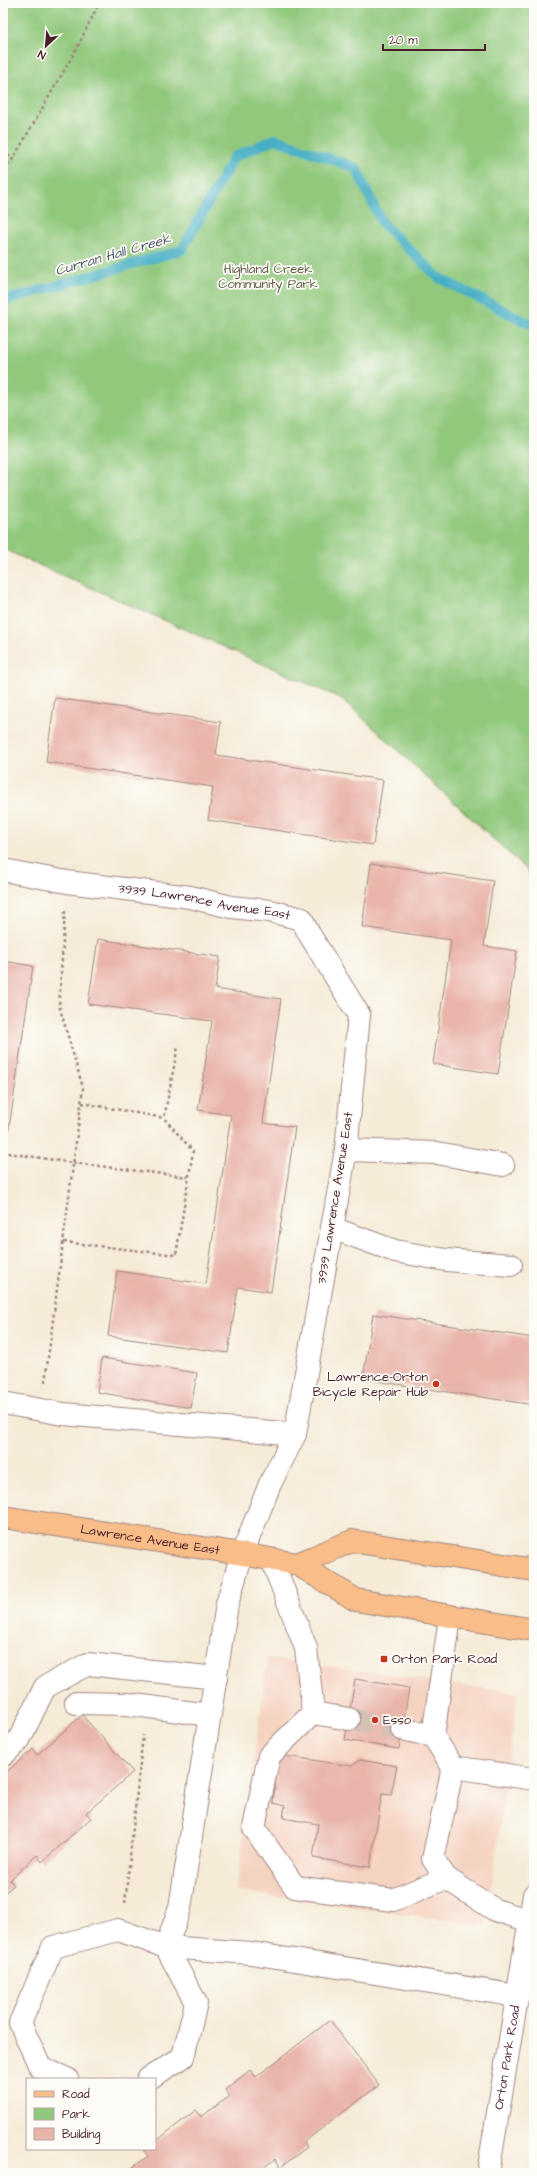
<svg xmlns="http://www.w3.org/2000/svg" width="537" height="2176" viewBox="0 0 537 2176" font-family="'Architects Daughter',sans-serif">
  <rect width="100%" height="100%" fill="#fdfcf7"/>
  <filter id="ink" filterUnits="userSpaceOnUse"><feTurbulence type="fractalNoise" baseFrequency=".025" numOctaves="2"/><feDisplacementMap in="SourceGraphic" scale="8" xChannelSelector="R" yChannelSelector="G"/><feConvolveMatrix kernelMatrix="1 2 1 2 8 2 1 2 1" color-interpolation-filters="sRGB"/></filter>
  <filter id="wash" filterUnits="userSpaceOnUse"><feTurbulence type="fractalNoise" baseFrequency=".012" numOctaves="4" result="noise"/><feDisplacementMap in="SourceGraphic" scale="16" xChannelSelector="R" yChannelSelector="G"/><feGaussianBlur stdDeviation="0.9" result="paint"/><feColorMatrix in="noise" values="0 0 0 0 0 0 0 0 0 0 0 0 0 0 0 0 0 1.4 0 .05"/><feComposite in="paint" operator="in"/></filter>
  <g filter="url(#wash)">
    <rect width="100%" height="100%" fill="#f5ebd7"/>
    <path fill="#f5d3c1" d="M268,1658l250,35 -32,233 -250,-35z"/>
    <path fill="#90c87b" stroke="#6d7453" d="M3,3h531v877l-8,-11 -184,-170 -337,-149 -2,2z"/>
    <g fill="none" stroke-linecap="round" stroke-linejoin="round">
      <path stroke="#45aec4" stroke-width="10" d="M3,301l179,-51 52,-93 41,-18 81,29 26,55 57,55 95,48"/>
    </g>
    <g id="blocks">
      <g fill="#e9b4a9">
        <path d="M55,698l166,24 -5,33 167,25 -10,65 -165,-25 5,-33 -167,-25z"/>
        <path d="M371,863l122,18 -9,65 33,5 -19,123 -65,-10 18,-124 -89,-13z"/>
        <path d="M98,939l122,18 -5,32 66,10 -18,124 32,4 -24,165 -33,-5 -10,66 -120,-17 9,-65 89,13 25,-169 -33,-5 14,-89 -124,-17z"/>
        <path d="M3,961l30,5 -29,196h-1z"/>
        <path d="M373,1314l161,24v67l-171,-26z"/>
        <path d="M102,1358l95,15 -6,35 -94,-16z"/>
        <path d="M355,1679l54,9 -10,61 -54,-9z"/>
        <path d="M82,1715l51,57 -47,41 5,5 -49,44 -5,-7 -27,25 4,5 -11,9v-119l30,-26 4,6z"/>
        <path d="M279,1755l73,11 8,-6 37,6 -6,29 -9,-1 -12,73 -57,-9 5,-34 -35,-6 2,-12 -12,-3z"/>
        <path d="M330,2020l49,65 -75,57 3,5 -26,20 -6,-8 -18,14h-132l23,-17 -5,-6 12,-1v-7l41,-32 5,7 29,-21 -5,-6 25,-20 6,7z"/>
      </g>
    </g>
  </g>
  <g filter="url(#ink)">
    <use href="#blocks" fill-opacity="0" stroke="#a08581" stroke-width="1"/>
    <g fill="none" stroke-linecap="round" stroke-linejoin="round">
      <path stroke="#d3c2b5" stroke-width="22" stroke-dasharray="22 11" stroke-linecap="butt" d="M349,1719l53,10"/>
      <g stroke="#a08581" stroke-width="24">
        <g id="minor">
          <path id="s1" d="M3,870l64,12 123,15 41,10 39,4 32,8 6,13 51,83 -13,135 -51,284 -25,50 -28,70 -15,50 -47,304 -14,39"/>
          <path d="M346,1150l91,3 66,12"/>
          <path d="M332,1228l63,23 51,9 65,5"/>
          <path d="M3,1403l60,11 232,20"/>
          <path d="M272,1560l34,88 7,65 -44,43 -15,72 41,59 98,13 53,-22"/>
          <path d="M450,1617l-17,119 20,31"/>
          <path d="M76,1703l51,1 83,11"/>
          <path d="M313,1713l36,6"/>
          <path d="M402,1729l31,7"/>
          <path d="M3,1755l16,-15 26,-53 43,-23 128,14"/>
          <path d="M534,1779l-81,-12 -20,92 13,19 49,32 39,12"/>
          <path d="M67,2079l-27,-12 -20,-44 33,-76 65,-17 48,17 85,6 267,43"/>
          <path d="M148,2079l35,-22 13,-54 -30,-56"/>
          <path id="s2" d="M488,2173l46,-278"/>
        </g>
      </g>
      <g stroke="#a08581" stroke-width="24">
        <g id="major">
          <path id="s3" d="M3,1517l239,37 55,10 59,36 178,30"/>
          <path d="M297,1564l55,-23 182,29"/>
        </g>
      </g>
      <g stroke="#a08581" stroke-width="2.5" stroke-dasharray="3 3" stroke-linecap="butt">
        <path d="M3,151l10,8"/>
        <path d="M3,169l10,-10 64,-111 22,-45"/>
        <path d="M82,1103l82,15"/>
        <path d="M8,1153l66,10 114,14"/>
        <path d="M64,1242l112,13 17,-104 -29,-33 14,-72"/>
        <path d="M45,1382l38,-294 -24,-83 6,-94"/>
        <path d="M125,1903l18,-168"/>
      </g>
      <use href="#minor" stroke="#fff" stroke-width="22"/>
      <use href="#major" stroke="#f8bd88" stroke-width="22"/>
    </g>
  </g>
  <g fill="#c8321e" stroke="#fdfcf7" stroke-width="1.5">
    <circle cx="436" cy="1384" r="4"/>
    <rect x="380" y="1655" width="8" height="8" rx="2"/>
    <circle cx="375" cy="1720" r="4"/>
  </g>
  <g text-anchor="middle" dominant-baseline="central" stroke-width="3.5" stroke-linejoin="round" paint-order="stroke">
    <g font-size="13" fill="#625a47" stroke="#fdfcf7">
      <text x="268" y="269">Highland Creek<tspan x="268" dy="15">Community Park</tspan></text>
    </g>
    <g font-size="13" fill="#4a1f2b" stroke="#fdfcf7">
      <text stroke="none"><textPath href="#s1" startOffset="204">3939 Lawrence Avenue East</textPath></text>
      <text transform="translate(335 1198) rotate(-81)">3939 Lawrence Avenue East</text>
      <text stroke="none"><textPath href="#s3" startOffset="149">Lawrence Avenue East</textPath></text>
      <text stroke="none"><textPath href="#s2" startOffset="117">Orton Park Road</textPath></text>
    </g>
    <g font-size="13" fill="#4a1f2b" stroke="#fdfcf7" text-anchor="start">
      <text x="428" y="1377" text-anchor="end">Lawrence-Orton<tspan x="428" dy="15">Bicycle Repair Hub</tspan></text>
      <text x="392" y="1659">Orton Park Road</text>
      <text x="383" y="1720">Esso</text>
    </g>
    <g font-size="14" font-style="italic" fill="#485868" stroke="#fdfcf7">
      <text transform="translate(113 255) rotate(-16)">Curran Hall Creek</text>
    </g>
  </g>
  <rect width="537" height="2176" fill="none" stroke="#fdfcf7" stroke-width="16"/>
  <rect x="26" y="2078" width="130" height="72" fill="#fdfcf7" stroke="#b5a4a5"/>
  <rect x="34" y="2091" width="20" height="6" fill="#f8bd88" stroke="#b5a4a5"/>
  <text x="62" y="2098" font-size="12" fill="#4a1f2b">Road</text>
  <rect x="34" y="2108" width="20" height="12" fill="#90c87b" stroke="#b5a4a5"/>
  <text x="62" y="2118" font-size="12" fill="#4a1f2b">Park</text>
  <rect x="34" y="2128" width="20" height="12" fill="#e9b4a9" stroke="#b5a4a5"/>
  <text x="62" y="2138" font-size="12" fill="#4a1f2b">Building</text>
  <g transform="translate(46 46) rotate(206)" stroke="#fdfcf7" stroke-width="3" paint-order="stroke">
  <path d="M0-3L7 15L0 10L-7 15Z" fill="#4a1f2b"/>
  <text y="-6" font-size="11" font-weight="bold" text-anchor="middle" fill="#4a1f2b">N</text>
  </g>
  <path d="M383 44v6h102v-6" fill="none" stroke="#4a1f2b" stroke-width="2"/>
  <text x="389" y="44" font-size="12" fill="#4a1f2b" stroke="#fdfcf7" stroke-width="3" paint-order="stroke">20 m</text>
</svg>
